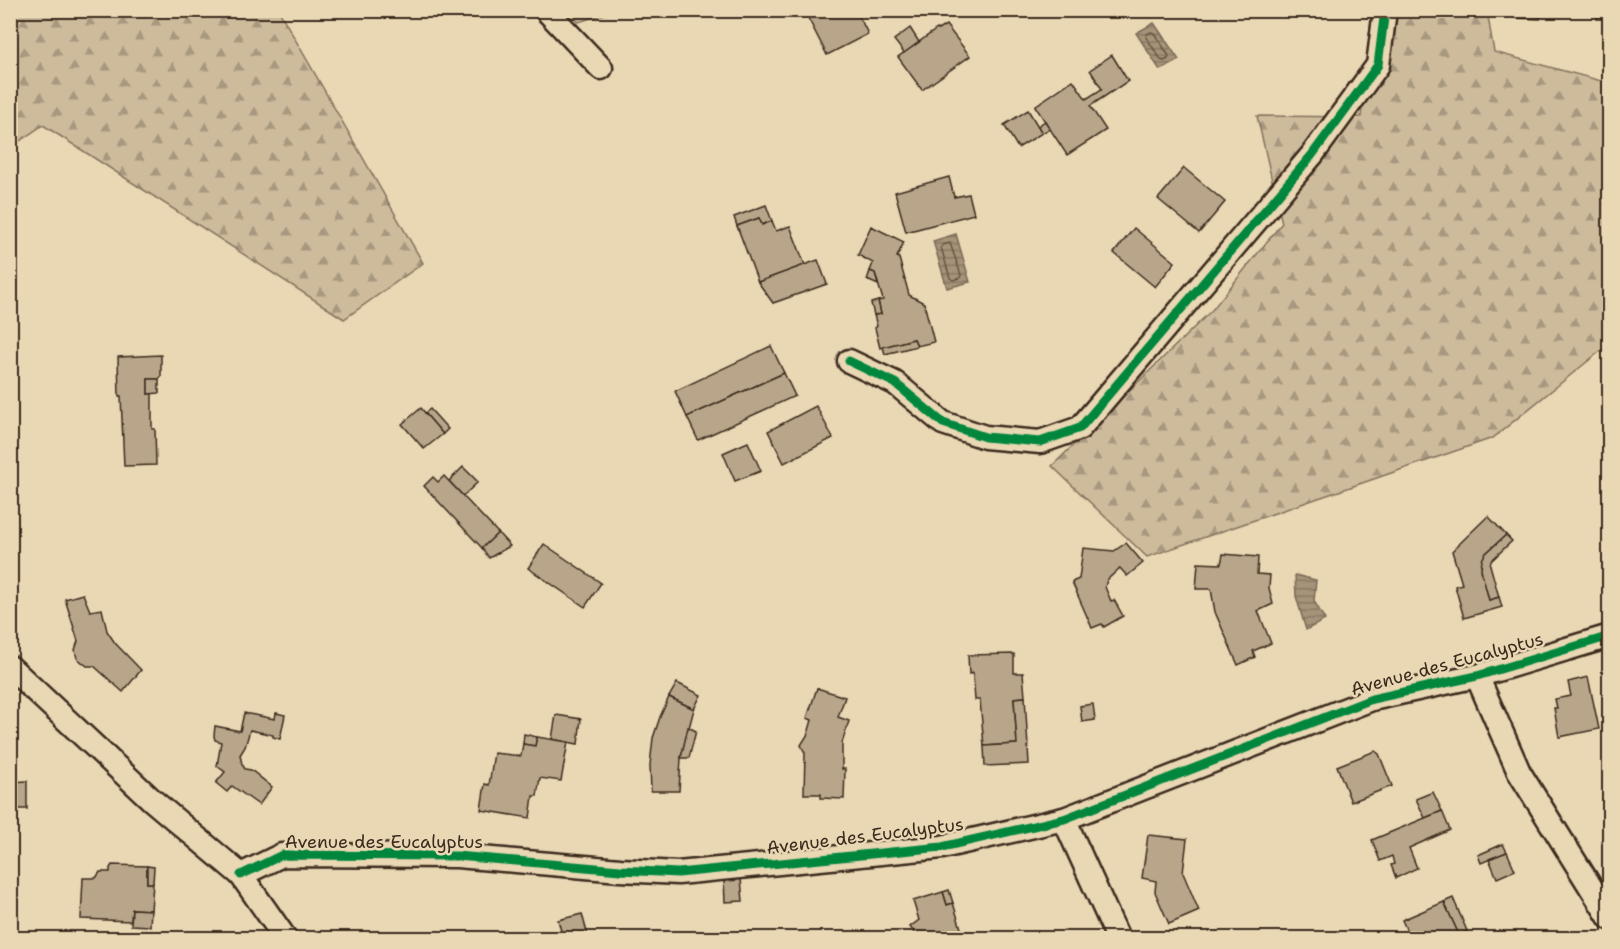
<svg xmlns="http://www.w3.org/2000/svg" width="1620" height="949" viewBox="0 0 1620 949" font-family="'Shantell Sans',sans-serif">
  <defs>
    <pattern id="forest-firs" width="22" height="20" patternUnits="userSpaceOnUse" patternTransform="scale(1.5)"><rect width="22" height="20" fill="#cebb9c"/><path d="M5 1l3.5 6h-7zM16 11l3.5 6h-7z" fill="#a8987f"/></pattern>
    <pattern id="water-rules" width="6" height="5" patternUnits="userSpaceOnUse" patternTransform="scale(1.5)"><rect width="6" height="5" fill="#a69379"/><path d="M0 2.5h6" fill="none" stroke="#887863"/></pattern>
  </defs>
  <rect width="100%" height="100%" fill="#ead7b4"/>
  <filter id="ink" filterUnits="userSpaceOnUse"><feTurbulence type="fractalNoise" baseFrequency=".0167" numOctaves="2"/><feDisplacementMap in="SourceGraphic" scale="12" xChannelSelector="R" yChannelSelector="G"/><feConvolveMatrix kernelMatrix="1 2 1 2 8 2 1 2 1" color-interpolation-filters="sRGB"/></filter>
  <g filter="url(#ink)">
    <g fill="url(#forest-firs)" stroke="#84725d" stroke-width="1.5">
      <path d="M11,10l268,1 144,252 -79,56 -301,-194 -32,22z"/>
      <path d="M567,11h47l-35,11z"/>
      <path d="M1374,11h113l7,41 115,31v261l-116,94 -346,119 -95,-91 160,-156 70,-87 -25,-107 104,1z"/>
    </g>
    <g fill="url(#water-rules)" stroke="#7b6955" stroke-width="1.5">
      <path d="M1154,23l25,37 -19,10 -24,-37z"/>
      <path d="M956,234l14,48 -23,6 -14,-47z"/>
      <path d="M1295,575l21,5 -2,21 11,19 -19,10 -10,-34z"/>
    </g>
    <g fill="none" stroke-linecap="round" stroke-linejoin="round">
      <g stroke="#665442" stroke-width="1.5">
        <path d="M1151,32l3,1 15,23 -1,3 -4,2 -3,-1 -15,-23 1,-3z"/>
        <path d="M950,243l11,32 -1,3 -7,2 -3,-2 -9,-31 2,-2z"/>
      </g>
    </g>
    <g fill="#b9a68a" stroke="#3b2a1e" stroke-width="1.5">
      <path d="M804,10h52l12,24 -41,21z"/>
      <path d="M1515,10h25v9l-25,-1z"/>
      <rect x="1597" y="10" width="13" height="9"/>
      <path d="M946,25l24,31 -48,34 -24,-33 39,-28 1,1z"/>
      <path d="M910,28l9,14 -15,11 -10,-13z"/>
      <path d="M1112,55l16,26 -38,25 16,24 -39,25 -32,-49 38,-26 13,19 16,-10 -12,-19z"/>
      <path d="M1028,110l14,23 -24,15 -14,-23z"/>
      <path d="M1045,121l5,8 -8,4 -4,-7z"/>
      <path d="M1184,168l41,34 -26,31 -41,-34z"/>
      <path d="M949,177l5,20 15,-3 5,20 -68,18 -11,-40z"/>
      <path d="M766,205l6,16 -10,4 -3,-7 -22,8 -3,-9z"/>
      <path d="M759,218l3,7 10,-4 4,10 14,-5 15,39 -47,17 -21,-56z"/>
      <path d="M871,226l33,16 -7,15 2,1 10,37 15,8 10,39 -17,4 -3,-7 -34,9 -5,-20 2,-2 -3,-11 7,-1 -3,-13 5,-1 -8,-27 -5,-2 3,-8 -15,-8z"/>
      <path d="M1134,228l41,34 -20,25 -41,-34z"/>
      <path d="M818,260l9,24 -54,19 -15,-21z"/>
      <path d="M870,271l5,2 3,12 -11,-5z"/>
      <path d="M878,301l3,13 -7,1 -3,-12z"/>
      <path d="M914,339l3,7 -32,8 -2,-7z"/>
      <path d="M771,346l13,27 -97,44 -12,-26z"/>
      <path d="M161,355v22l-2,2h-11v15l4,-1v36h3l1,36 -32,1 -3,-70h-2l-1,-39z"/>
      <path d="M784,373l11,23 -97,44 -11,-23z"/>
      <path d="M148,379h11v14l-11,1z"/>
      <path d="M816,406l17,32 -49,25 -16,-32z"/>
      <path d="M421,408l22,26 -19,15 -22,-25z"/>
      <path d="M430,409l18,20 -5,5 -18,-21z"/>
      <path d="M748,442l13,29 -26,10 -12,-28z"/>
      <path d="M463,467l15,15 -15,14 -14,-15z"/>
      <path d="M444,476l54,57 -16,15 -58,-62 9,-9 5,5z"/>
      <path d="M1488,516l18,19 -21,19 -4,11 8,35 10,-3 3,10 -38,11 -9,-32 7,-2 -10,-33z"/>
      <path d="M498,533l12,13 -21,12 -7,-10z"/>
      <path d="M1506,535l6,6 -21,20 -1,4 9,32 -10,3 -8,-30 1,-10 3,-6z"/>
      <path d="M1126,543l17,20 -16,13 -7,-8 -13,12 -2,7 6,14 3,-1 9,16 -19,11 -2,-3 -10,4 -20,-46 7,-3 4,-31 31,3z"/>
      <path d="M544,544l57,39 -16,24 -57,-39z"/>
      <path d="M1223,554l35,3 -1,17 13,1 -1,13 4,16 -15,7 13,32 -18,8 2,6 -17,8 -23,-53 -4,-23h-15l2,-26 23,1z"/>
      <path d="M83,594l7,17 12,-2 5,22 8,12 26,27 -18,22 -29,-26h-7l-10,-8 -2,-8 3,-9 -13,-42z"/>
      <path d="M1014,654v19h9l2,24 -11,1 3,46 -33,2 -4,-46h-5l-2,-27 -4,1 -1,-19z"/>
      <path d="M1588,677l11,52 -40,8 -5,-29h3l-2,-9 16,-3 -3,-14z"/>
      <path d="M677,683l24,12 -7,14 -25,-12z"/>
      <path d="M817,688l28,9 -7,20 11,4 -7,22v26h3l-1,30 -23,-1v-4h-17l1,-41 -4,-8 7,-11 4,-14 -5,-2z"/>
      <path d="M669,697l25,12 -13,49 -2,33h-28l-1,-26 3,-27 7,-21z"/>
      <path d="M1025,697l4,67 -44,2 -1,-20 33,-2 -3,-46z"/>
      <path d="M1093,704l2,16 -13,2 -2,-16z"/>
      <path d="M244,713l31,6 1,-6 9,2 -5,24 -7,-2v-2l-23,-5 -5,17 -5,8 2,9 3,5 6,1 21,17 -13,18 -27,-19 -5,6 -11,-9 9,-11 -8,-6 4,-24 -6,-2 -1,-4 1,-10 25,5z"/>
      <path d="M556,715l25,4 -3,25 -26,-5z"/>
      <path d="M688,727l8,4 -7,27h-8z"/>
      <path d="M524,734l13,3 -2,9 -12,-2z"/>
      <path d="M537,737l31,5 -7,39 -21,-3 -3,18h-4l-3,22 -49,-8 4,-26 4,1 5,-32 27,3 2,-12 12,2z"/>
      <path d="M1375,751l4,3 13,32 -41,16 -14,-36z"/>
      <path d="M27,781v28h-17v-27z"/>
      <path d="M1433,792l9,19 -17,7 -9,-19z"/>
      <path d="M1442,811l8,19 -41,18 8,20 -21,10 -5,-13 3,-1 -2,-8 -12,5 -8,-21z"/>
      <path d="M1148,835l39,4 -4,34 16,38 -30,13 -14,-32 1,-11 -14,-3z"/>
      <path d="M1503,844l4,8 -26,11 -3,-8z"/>
      <path d="M1507,852l8,18 -18,8 -8,-19z"/>
      <path d="M112,865l35,1v17h6l-2,27 -19,-1 -1,12 -50,-2 2,-41h13l4,-6h10v-4z"/>
      <path d="M147,866l7,1 -1,16h-6z"/>
      <path d="M724,879h17l2,22 -18,1z"/>
      <path d="M949,890l4,13 -6,2 -4,-13z"/>
      <path d="M943,892l4,13 6,-2 11,35h-46l-8,-11 9,-7 -6,-19z"/>
      <path d="M1453,898l14,33 -8,4 -15,-33z"/>
      <path d="M1444,902l15,33 -10,3h-39l-8,-18z"/>
      <path d="M132,909l19,1 -1,16 -19,-1z"/>
      <path d="M582,914l6,22 -25,2 -5,-18z"/>
    </g>
    <g fill="none" stroke-linecap="round" stroke-linejoin="round">
      <g stroke="#3b2a1e" stroke-width="27">
        <g id="minor">
          <path d="M546,10l55,58"/>
          <path d="M849,361l46,22 48,40 42,14 55,5 40,-14 232,-273 66,-90 7,-55"/>
          <path d="M10,667l142,133 89,75 44,63"/>
          <path d="M1477,676l42,96 91,146"/>
          <path d="M1064,819l54,119"/>
          <path d="M241,875l41,-20 175,1 163,14 58,3 264,-26 122,-28 308,-120 105,-23 133,-40"/>
        </g>
      </g>
      <use href="#minor" stroke="#ead7b4" stroke-width="22"/>
      <g stroke="#ead7b4" stroke-width="13">
        <g id="cycleway">
          <path d="M849,361l46,22 48,40 42,14 55,5 40,-14 232,-273 66,-90 7,-55"/>
          <path d="M241,875l41,-20 175,1 163,14 58,3 264,-26 122,-28 308,-120 105,-23 133,-40"/>
        </g>
      </g>
      <use href="#cycleway" stroke="#00873e" stroke-width="9"/>
    </g>
  </g>
  <g text-anchor="middle" dominant-baseline="central" stroke-width="5" stroke-linejoin="round" paint-order="stroke">
    <g font-size="18" fill="#3b2a1e" stroke="#ead7b4">
      <text transform="translate(1447 664) rotate(-15)">Avenue des Eucalyptus</text>
      <text transform="translate(865 836) rotate(-7)">Avenue des Eucalyptus</text>
      <text x="384" y="842">Avenue des Eucalyptus</text>
    </g>
  </g>
  <rect width="1620" height="949" fill="none" stroke="#ead7b4" stroke-width="36"/>
  <rect x="18" y="18" width="1584" height="913" fill="none" stroke="#3b2a1e" stroke-width="2" filter="url(#ink)"/>
</svg>
